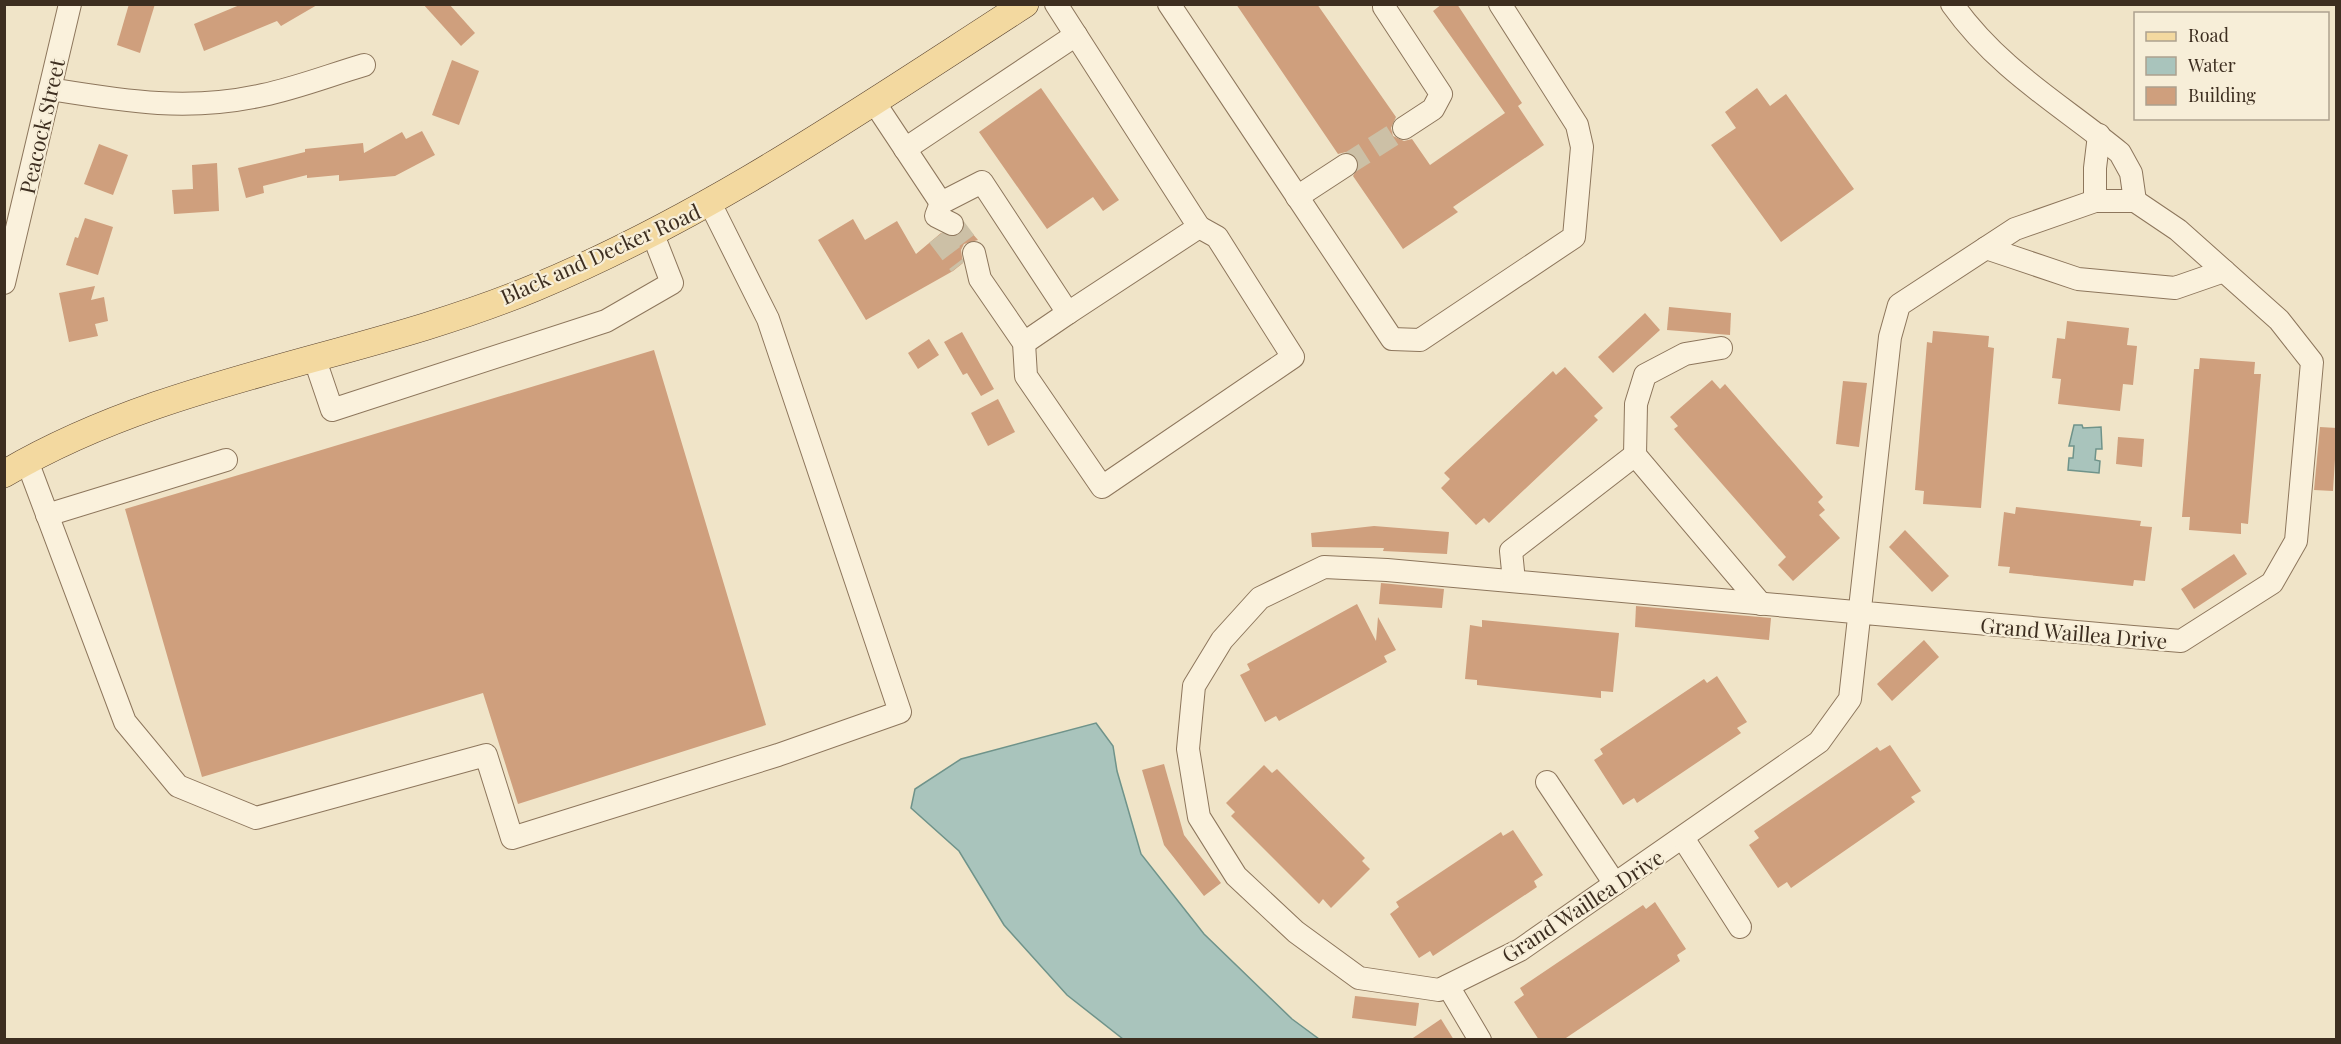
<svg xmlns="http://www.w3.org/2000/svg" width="2341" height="1044" viewBox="0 0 2341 1044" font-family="'Playfair Display',serif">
  <rect width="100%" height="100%" fill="#f0e4c8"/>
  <g fill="#a9c4bc" stroke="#6f938a" stroke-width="1.5">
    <path d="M2074,425h8l1,3 18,-1 1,22h-6l-1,11 5,1 -1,12 -31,-3 1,-12h4l1,-12h-5z"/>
    <path d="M1096,723l17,23 4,25 24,83 63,80 88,85 27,20h-196l-56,-44 -63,-70 -45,-74 -48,-43 4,-19 46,-30z"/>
  </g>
  <g fill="#cf9f7d">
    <path d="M129,4h26l-15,49 -23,-8z"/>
    <path d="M242,4h74l1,1 -36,21 -4,-5 -73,30 -10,-27z"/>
    <path d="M423,4h26l26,29 -14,13z"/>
    <path d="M1236,4h81l79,113 -5,11 2,8 11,5 8,-2 18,26 75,-52 -72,-102 9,-7h15l65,99 -4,3 26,39 -91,62 5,5 -55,37 -50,-73 6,-11 -2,-8 -11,-5 -8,2z"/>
    <path d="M452,60l27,11 -20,54 -27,-10z"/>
    <path d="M1041,88l78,112 -16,11 -10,-14 -46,32 -68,-97z"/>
    <path d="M1757,88l13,18 16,-12 68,95 -73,53 -70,-97 25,-17 -11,-16z"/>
    <path d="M422,131l13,24 -40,21 -56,5v-6l-32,3v-3l-44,11 1,7 -18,5 -8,-30 67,-16v-3l58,-6 1,10 38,-21 4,7z"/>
    <path d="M99,144l29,11 -15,40 -29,-11z"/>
    <path d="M217,163l2,48 -45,3 -2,-24 21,-1 -1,-24z"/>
    <path d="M85,218l28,9 -15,48 -32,-10 9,-28 3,1z"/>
    <path d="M853,219l12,21 32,-19 19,33 25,-21 11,4 7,-1 6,-11 13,15 -14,4 -3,6 2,13 -10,8 -87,49 -48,-80z"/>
    <path d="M95,286l-4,14 13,-3 4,24 -13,3 3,12 -29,6 -10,-49z"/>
    <path d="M1669,307l62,6 -1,22 -63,-5z"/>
    <path d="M1645,313l15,17 -47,43 -15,-16z"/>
    <path d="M2067,321l62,7 -2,17 10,1 -4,39 -10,-1 -3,27 -62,-7 3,-25 -9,-1 5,-40 8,1z"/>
    <path d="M1933,331l56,5 -1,11 6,1 -13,160 -58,-4 1,-13 -9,-1 12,-148 5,1z"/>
    <path d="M962,332l32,57 -13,7 -14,-23 -4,2 -19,-33z"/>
    <path d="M929,339l10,16 -21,14 -10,-16z"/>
    <path d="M654,350l112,375 -248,79 -35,-111 -281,84 -77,-268z"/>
    <path d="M2200,358l55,4 -1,12h7l-13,150 -7,-1v11l-52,-4 1,-13h-8l12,-148h5z"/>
    <path d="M1565,367l38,41 -9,8 4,4 -109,103 -5,-5 -8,7 -35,-37 9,-9 -6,-6 109,-102 3,4z"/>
    <path d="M1712,380l8,9 5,-5 98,113 -5,5 7,8 -6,5 21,23 -47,43 -15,-16 8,-8 -112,-128 4,-3 -8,-9z"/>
    <path d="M1843,381l24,2 -8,64 -23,-3z"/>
    <path d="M998,399l17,33 -27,14 -17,-33z"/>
    <path d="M2320,427l17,1 -4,63 -19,-1z"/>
    <path d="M2118,437l26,2 -2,28 -26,-3z"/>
    <path d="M2016,507l125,14 -1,5 12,1 -7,54 -11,-1 -1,6 -124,-13 1,-6 -12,-1 6,-54 11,2z"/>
    <path d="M1374,526l75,6 -2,22 -64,-3 1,-3 -72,-1 -1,-14z"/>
    <path d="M1905,530l44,46 -17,16 -43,-45z"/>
    <path d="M2234,554l13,20 -53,35 -13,-20z"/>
    <path d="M1381,583l63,6 -2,19 -63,-4z"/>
    <path d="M1357,604l19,37 2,-24 18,33 -12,6 3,6 -108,59 -3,-5 -11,6 -25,-47 10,-5 -3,-6z"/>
    <path d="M1636,606l135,12 -2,22 -134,-13z"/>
    <path d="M1482,620l137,13 -6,59 -12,-1v7l-124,-13v-5l-12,-1 5,-54 12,2z"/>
    <path d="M1924,640l15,17 -47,44 -15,-17z"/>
    <path d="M1717,676l30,46 -10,6 4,5 -104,70 -3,-5 -11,7 -29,-45 9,-6 -3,-5 104,-70 3,4z"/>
    <path d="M1890,745l31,46 -10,6 4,5 -124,86 -4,-6 -9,6 -29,-43 10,-7 -5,-7 123,-84 3,4z"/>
    <path d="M1164,764l20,71 37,48 -17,13 -40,-51 -22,-75z"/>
    <path d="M1264,765l8,8 5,-4 88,89 -3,3 8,8 -39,39 -8,-9 -4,5 -88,-88 4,-4 -9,-9z"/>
    <path d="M1513,830l30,45 -9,6 3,6 -104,69 -3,-5 -11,7 -29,-44 9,-7 -3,-5 105,-70 2,4z"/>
    <path d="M1655,902l31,47 -9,6 3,6 -117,79h-24l-25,-38 10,-7 -4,-7 123,-83 3,4z"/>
    <path d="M1355,996l64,7 -3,23 -64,-8z"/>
    <path d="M1441,1019l13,21h-44z"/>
  </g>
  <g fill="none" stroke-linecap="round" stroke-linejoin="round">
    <g stroke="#ccc0a6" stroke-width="22" stroke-dasharray="22 11" stroke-linecap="butt">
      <path d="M1346,165l58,-37"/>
      <path d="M952,224l22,29"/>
      <path d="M938,236l22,29"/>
    </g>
    <g stroke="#8d765c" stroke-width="24">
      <g id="minor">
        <path d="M1169,4l223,335 28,1 154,-103 8,-90 -5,-22 -77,-121"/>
        <path d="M1952,4c47,66 107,99 168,149l11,20 4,28"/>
        <path d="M1384,7l57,87 -8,15 -29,19"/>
        <path d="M50,89c74,12 138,23 213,6 34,-7 67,-20 101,-30"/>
        <path d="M874,102l67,101 41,-21 86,131 131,-86 -143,-223"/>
        <path d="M905,149l171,-114"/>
        <path d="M1297,197l49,-32"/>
        <path d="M2095,201v-33l4,-33"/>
        <path d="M2135,201l43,29 101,90 33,42 -16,179 -24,42 -91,58 -48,-4 -746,-67 -63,-3 -64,31 -38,42 -28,46 -6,63 11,68 37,59 60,56 63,46 80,12 81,-40 299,-208 31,-43 40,-362 9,-32 116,-76 80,-28h40"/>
        <path d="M941,203l-5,13 16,8"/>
        <path d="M1986,248l92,31 97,9 49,-17"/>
        <path d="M974,253l6,26 44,64 2,33 76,111 191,-130 -76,-120 -18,-10"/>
        <path d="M4,283l66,-279"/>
        <path d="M1024,343l44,-30"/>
        <path d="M314,357l18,53 274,-89 66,-38 -20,-51"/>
        <path d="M1635,455l1,-51 9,-29 40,-21 36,-6"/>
        <path d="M27,461l98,261 53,64 78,32 230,-63 26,83 266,-83 122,-43 -132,-393 -58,-116"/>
        <path d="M47,515l179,-55"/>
        <path d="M1514,581l-3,-30 124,-96 126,149"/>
        <path d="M1547,782l68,102"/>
        <path d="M1683,838l57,89"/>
        <path d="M1448,986l32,54"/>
      </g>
    </g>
    <g stroke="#5b4430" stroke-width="28">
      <path id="major" d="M4,474c164,-97 357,-114 530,-186 176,-73 331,-181 491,-284"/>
    </g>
    <use href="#minor" stroke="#faf1dc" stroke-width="22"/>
    <use href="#major" stroke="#f3d9a0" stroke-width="27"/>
  </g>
  <g text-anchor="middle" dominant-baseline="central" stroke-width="4.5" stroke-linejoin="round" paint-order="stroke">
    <g font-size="21" fill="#3d2e20" stroke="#f7eed8">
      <text transform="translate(41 126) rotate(-77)">Peacock Street</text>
      <text transform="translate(600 253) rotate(-24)">Black and Decker Road</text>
      <text transform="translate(2074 632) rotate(5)">Grand Waillea Drive</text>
      <text transform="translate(1582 905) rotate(-33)">Grand Waillea Drive</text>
    </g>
  </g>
  <rect width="2341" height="1044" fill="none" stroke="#3d2e20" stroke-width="12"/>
  <rect x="2134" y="12" width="195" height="108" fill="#f7eed8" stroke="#ada18e" stroke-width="1.5"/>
  <rect x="2146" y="32" width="30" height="9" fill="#f3d9a0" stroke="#ada18e" stroke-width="1.5"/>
  <text x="2188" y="42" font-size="18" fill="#3d2e20">Road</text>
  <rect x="2146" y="57" width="30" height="18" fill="#a9c4bc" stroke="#ada18e" stroke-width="1.5"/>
  <text x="2188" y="72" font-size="18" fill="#3d2e20">Water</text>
  <rect x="2146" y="87" width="30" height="18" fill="#cf9f7d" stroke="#ada18e" stroke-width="1.5"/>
  <text x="2188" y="102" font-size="18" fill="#3d2e20">Building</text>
</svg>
